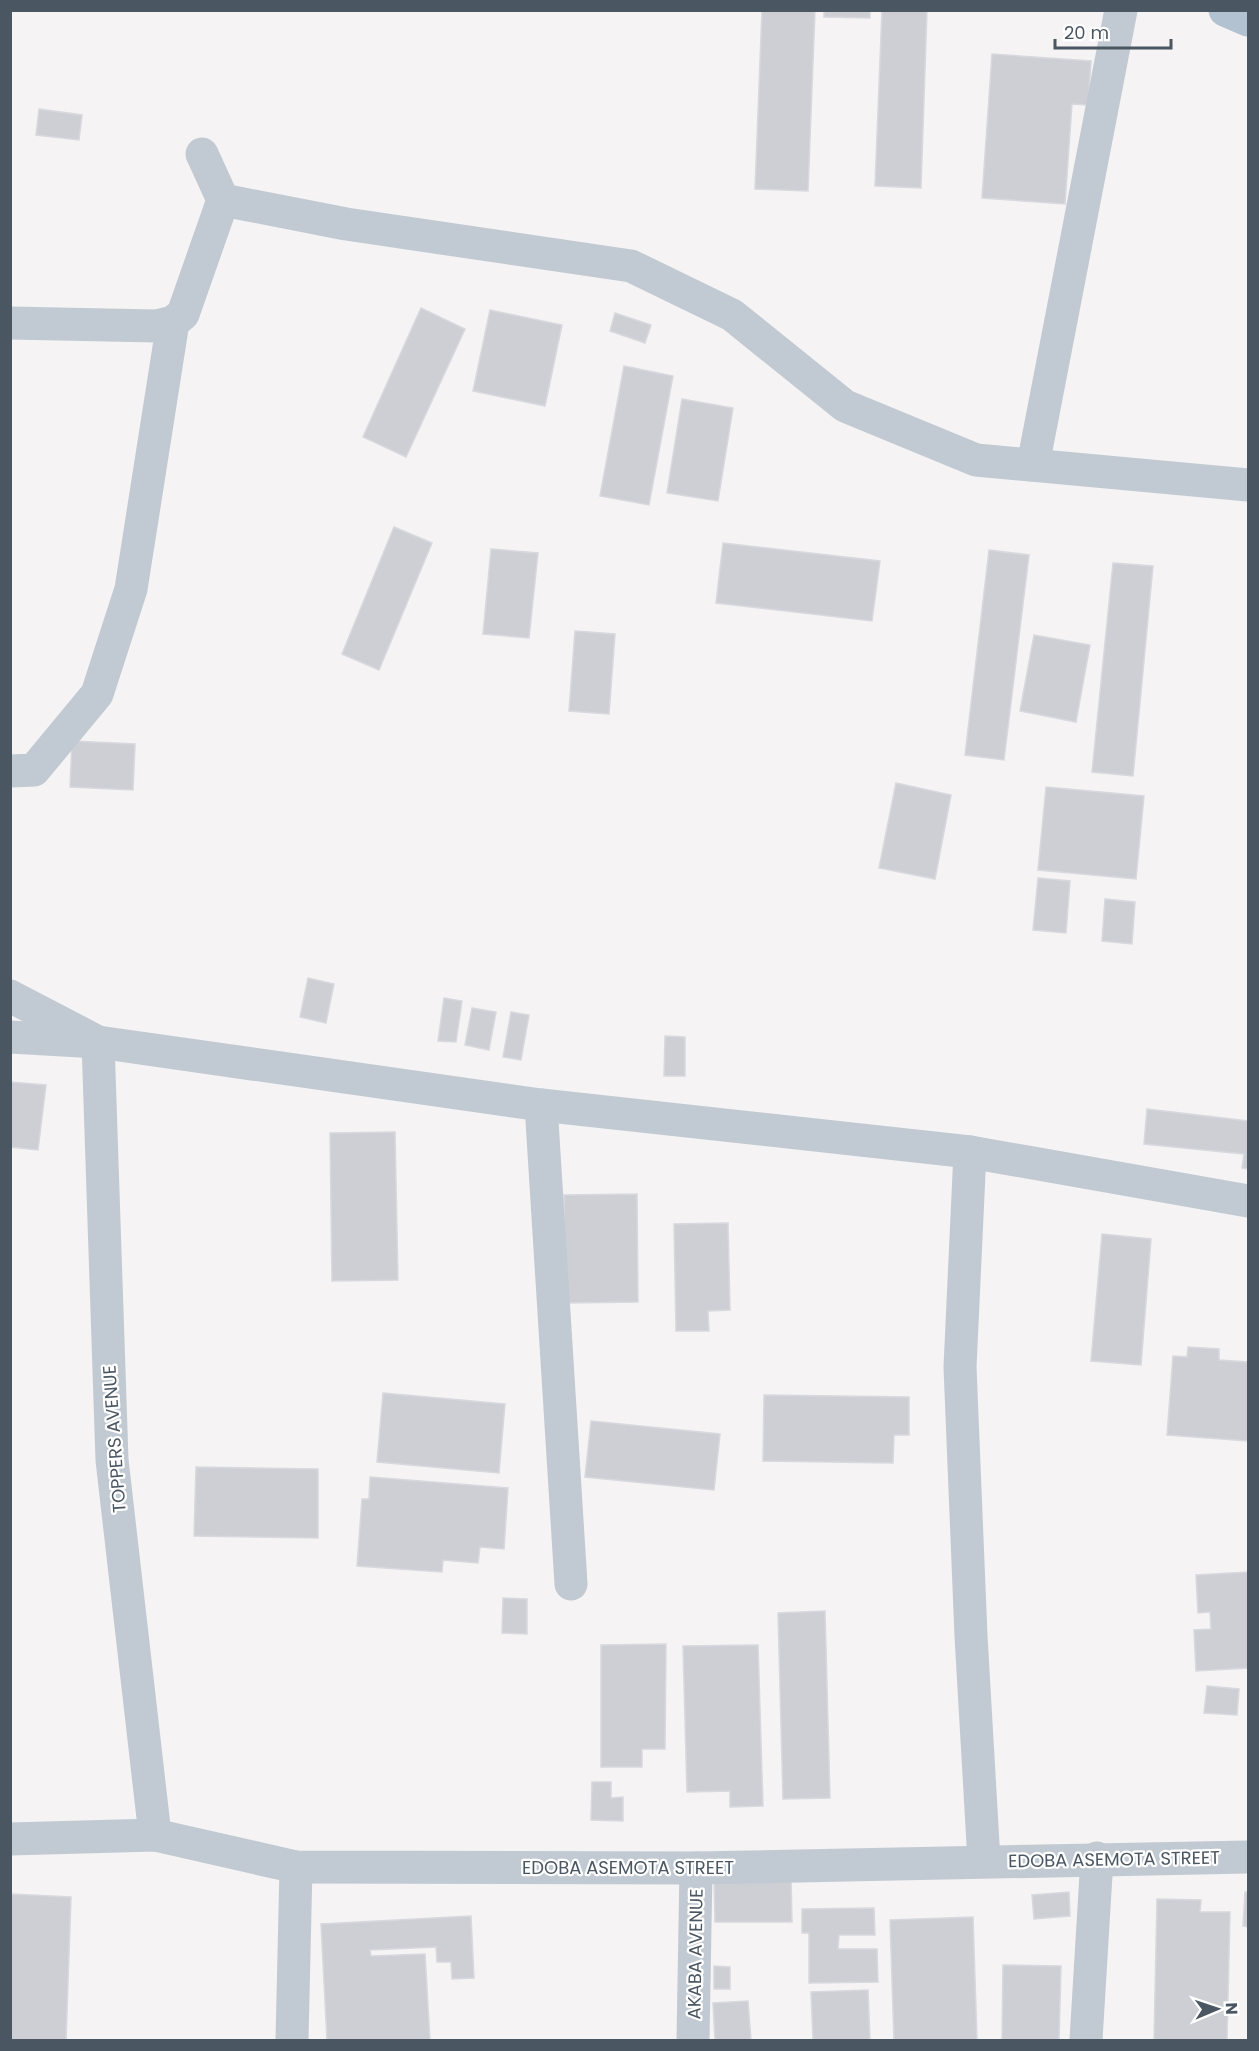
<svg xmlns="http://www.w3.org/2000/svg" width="1259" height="2051" viewBox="0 0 1259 2051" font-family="Poppins,sans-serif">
  <rect width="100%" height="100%" fill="#f5f3f3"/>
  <g fill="#cdcfd5" stroke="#d7d9de" stroke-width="1.5">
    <path d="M762,10h53l-7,181 -53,-2z"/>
    <path d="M824,10h46v8l-46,-1z"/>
    <path d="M882,10h45l-6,178 -46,-2z"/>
    <path d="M992,54l99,7 -3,44 -16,-1 -7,100 -83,-6z"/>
    <path d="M39,109l43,6 -3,25 -43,-5z"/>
    <path d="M421,308l44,21 -59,128 -43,-20z"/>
    <path d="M490,310l72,15 -17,81 -72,-15z"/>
    <path d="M615,313l36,12 -6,18 -35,-12z"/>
    <path d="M624,366l49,10 -24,129 -49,-9z"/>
    <path d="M682,399l51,9 -15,93 -51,-8z"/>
    <path d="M394,527l38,16 -53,127 -37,-16z"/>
    <path d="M723,543l157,18 -8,60 -156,-18z"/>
    <path d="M491,549l47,4 -9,85 -46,-4z"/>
    <path d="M989,550l40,5 -25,205 -39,-5z"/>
    <path d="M1113,563l40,3 -20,210 -41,-4z"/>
    <path d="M575,631l40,3 -6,80 -40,-3z"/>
    <path d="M1034,635l56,10 -14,77 -56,-11z"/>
    <path d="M72,741l63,3 -2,46 -63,-3z"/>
    <path d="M896,783l55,12 -16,84 -56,-11z"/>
    <path d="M1046,787l98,9 -8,83 -98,-9z"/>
    <path d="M1038,878l32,3 -4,52 -33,-3z"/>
    <path d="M1105,899l30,3 -3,42 -30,-3z"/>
    <path d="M308,978l26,6 -8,39 -26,-6z"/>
    <path d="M444,998l18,3 -6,41 -18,-1z"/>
    <path d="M472,1008l24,4 -7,38 -24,-5z"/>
    <path d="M511,1012l18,3 -8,45 -18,-3z"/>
    <path d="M665,1036l20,1v39h-21z"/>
    <path d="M10,1082l36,3 -8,65 -28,-3z"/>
    <path d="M1147,1109l101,12v48l-6,-1 2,-14 -100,-10z"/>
    <path d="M395,1132l3,148 -66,1 -2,-148z"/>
    <path d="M637,1194l1,108 -73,1 -1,-108z"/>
    <path d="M728,1223l2,87 -22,1 1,20h-33l-2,-107z"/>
    <path d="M1102,1234l49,5 -10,126 -50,-4z"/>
    <path d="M1188,1347l31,2v11l29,2v79l-81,-6 6,-79 14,1z"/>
    <path d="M383,1393l122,11 -6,69 -122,-11z"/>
    <path d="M764,1395l145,2v38h-15l-1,28 -130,-2z"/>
    <path d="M591,1421l129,13 -6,56 -129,-13z"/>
    <path d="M196,1467l122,2v69l-124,-2z"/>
    <path d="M370,1477l138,11 -4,61 -24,-2 -2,16 -35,-3 -1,12 -85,-6 5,-67h7z"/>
    <path d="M1248,1572v96l-52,3 -2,-41 17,-1 -1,-17 -12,1 -2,-38z"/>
    <path d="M503,1598l24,1v35l-25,-1z"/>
    <path d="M825,1611l5,187 -47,1 -5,-186z"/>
    <path d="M666,1644l-1,105h-23v18h-41v-122z"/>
    <path d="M758,1645l5,161 -33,1v-16l-43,1 -4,-146z"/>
    <path d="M1207,1686l32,3 -2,26 -33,-2z"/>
    <path d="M592,1782h19v16l12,-1v24l-32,-1z"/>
    <path d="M714,1877h77l1,45h-77z"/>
    <path d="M1069,1892l1,24 -36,3 -2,-24z"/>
    <path d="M1245,1892h3v35l-5,-1z"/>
    <path d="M10,1894l61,3 -5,143h-56z"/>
    <path d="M1157,1899l44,1 -1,12h30l-3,128h-73z"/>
    <path d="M874,1908l1,27h-36l-1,14h39l1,33 -69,1v-50h-7v-24z"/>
    <path d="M471,1916l3,62 -22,1 -1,-17h-14l-1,-15 -66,3 1,6 54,-2 5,86h-103l-6,-116z"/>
    <path d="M973,1917l4,123h-83l-4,-120z"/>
    <path d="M1003,1965l58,1 -2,74h-57z"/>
    <path d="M714,1966l16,1v22h-16z"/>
    <path d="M868,1990l2,50h-57l-2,-48z"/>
    <path d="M748,2001l3,39h-36l-2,-37z"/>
  </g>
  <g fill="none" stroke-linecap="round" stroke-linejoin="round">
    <g stroke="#c1cad2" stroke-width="33">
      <path d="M202,154l21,46 123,24 285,42 101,49 113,91 131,54 272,25"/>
      <path d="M10,323l146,3 17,-4 10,-8 40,-114"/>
      <path d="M1033,465l88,-455"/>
      <path d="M10,771l24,-1 63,-76 34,-105 42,-267"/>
      <path d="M10,996l88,46 14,418 43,375"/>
      <path d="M10,1037l88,5 443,63 429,47 278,49"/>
      <path d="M541,1105l30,479"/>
      <path d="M970,1152l-10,215 11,269 13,225"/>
      <path d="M10,1839l145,-4 141,32 400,1 552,-11"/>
      <path d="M292,2040l4,-173"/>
      <path d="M693,2040l3,-172"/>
      <path d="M1086,2040l11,-182"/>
    </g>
    <path stroke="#b3c2d1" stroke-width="33" d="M1225,10l23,10"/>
  </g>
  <g text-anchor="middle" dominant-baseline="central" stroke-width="4.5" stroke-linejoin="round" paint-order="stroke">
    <g font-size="18" fill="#4a5661" stroke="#fff">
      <text transform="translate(114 1439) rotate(-94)">TOPPERS AVENUE</text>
      <text transform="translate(1114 1859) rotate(-1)">EDOBA ASEMOTA STREET</text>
      <text x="628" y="1867">EDOBA ASEMOTA STREET</text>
      <text transform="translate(695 1954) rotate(-89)">AKABA AVENUE</text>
    </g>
  </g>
  <rect width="1259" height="2051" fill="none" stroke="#4a5661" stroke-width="24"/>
  <g transform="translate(1217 2009) rotate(88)" stroke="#ffffff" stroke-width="4.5" paint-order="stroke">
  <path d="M0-4.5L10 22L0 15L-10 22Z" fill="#4a5661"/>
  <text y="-9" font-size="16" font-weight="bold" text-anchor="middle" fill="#4a5661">N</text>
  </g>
  <path d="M1055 39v9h116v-9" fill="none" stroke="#4a5661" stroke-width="3"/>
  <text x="1064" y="39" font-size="18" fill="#4a5661" stroke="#ffffff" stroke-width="4.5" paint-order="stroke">20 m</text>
</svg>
